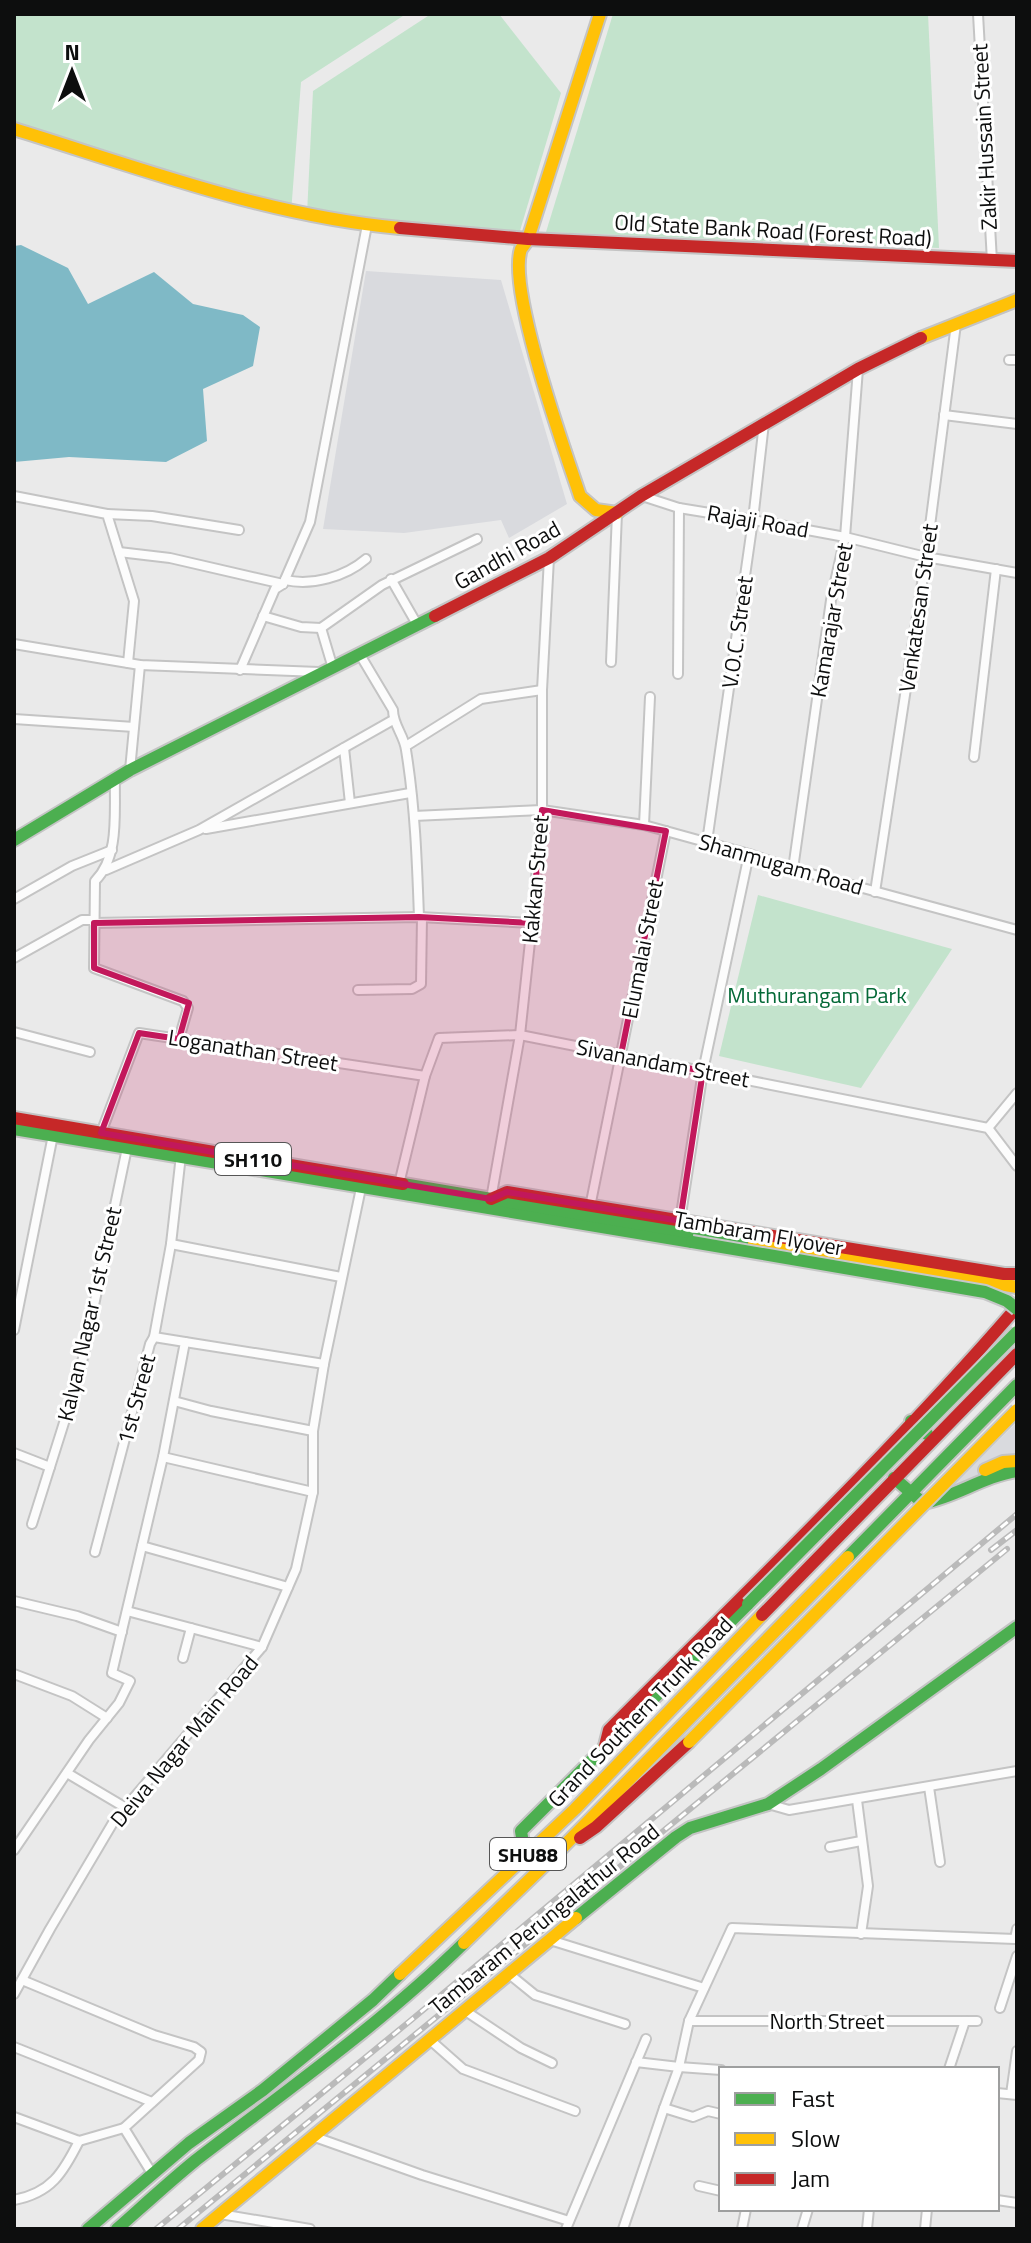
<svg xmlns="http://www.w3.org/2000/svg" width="1031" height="2243" viewBox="0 0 1031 2243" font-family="'Titillium Web',sans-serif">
  <rect width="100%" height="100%" fill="#eaeaea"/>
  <g fill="#d9dade">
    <path d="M366,271l135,9 66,224 -58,34 -8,-18 -97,13 -81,-4z"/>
    <path d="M1017,1422v36l-58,30 -8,-1z"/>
  </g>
  <g fill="#c3e3cc">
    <path d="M14,14h392l-105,68 -10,131 -277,-89z"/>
    <path d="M431,14h68l62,79 -42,141 -212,-20 6,-123z"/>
    <path d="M613,14h315l11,234 -393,-16z"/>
    <path d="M758,895l194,54 -91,139 -142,-32z"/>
  </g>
  <path fill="#7fb9c6" d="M21,245l47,23 20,36 66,-32 39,32 50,11 17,12 -7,39 -50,23 4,52 -41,21 -97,-5 -55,5v-216z"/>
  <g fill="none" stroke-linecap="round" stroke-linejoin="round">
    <g stroke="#c4c4c4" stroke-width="12">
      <g id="street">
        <path d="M978,14l14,247"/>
        <path d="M1009,360h8"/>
        <path d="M944,415l73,9"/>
        <path d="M14,496l93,18 27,87 -6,62"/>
        <path d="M642,496l37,12 74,12 92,17 81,20 91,16"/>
        <path d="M107,514l45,2 87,14"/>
        <path d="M119,552l51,6 113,26"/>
        <path d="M391,579l27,47"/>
        <path d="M285,580c27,6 60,-3 81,-21"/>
        <path d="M263,616l38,11 20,1 61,-43 95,-46"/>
        <path d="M321,628l11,37"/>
        <path d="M14,644l126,21 179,7"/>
        <path d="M359,653l34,57c0,15 11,25 13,40 9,55 11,111 13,167"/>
        <path d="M611,662l6,-149"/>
        <path d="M240,670l35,-81 8,-5 27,-62 57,-297"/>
        <path d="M678,674l1,-166"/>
        <path d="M14,719l120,8"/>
        <path d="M406,746l75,-47 61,-9"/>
        <path d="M344,748l6,55"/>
        <path d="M974,757l22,-188"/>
        <path d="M130,770l10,-105"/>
        <path d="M115,778c-1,34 5,78 -20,103l-1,87 89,33 5,7 -9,31"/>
        <path d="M414,816l128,-6 102,15 105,29 44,15 224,61"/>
        <path d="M644,825l6,-128"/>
        <path d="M206,829l204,-36"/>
        <path d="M707,842l46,-322 11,-97"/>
        <path d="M793,869l38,-269 14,-63 13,-168"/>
        <path d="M106,870l93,-40 194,-110"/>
        <path d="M875,892l51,-335 30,-233"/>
        <path d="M14,899l58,-33 40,-16"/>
        <path d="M94,923l325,-6 113,6"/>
        <path d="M14,958l68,-38h12"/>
        <path d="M358,990l54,-1 9,-5 1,-67"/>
        <path d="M14,1032l76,20"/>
        <path d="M988,1128l29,-35"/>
        <path d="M101,1133l38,-100 286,43"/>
        <path d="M399,1184l26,-108 14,-38 81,-3 468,93 29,38"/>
        <path d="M491,1199l29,-164 12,-112 10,-113v-120l7,-132"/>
        <path d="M590,1207l76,-376"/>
        <path d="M680,1221l23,-150 46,-217"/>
        <path d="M171,1244l170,33"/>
        <path d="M14,1330l39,-195"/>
        <path d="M185,1342l139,22"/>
        <path d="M174,1401l37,10 102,20"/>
        <path d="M14,1453l36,14"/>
        <path d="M163,1457l150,35"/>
        <path d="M32,1524l48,-152 47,-224"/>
        <path d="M142,1546l146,41"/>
        <path d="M95,1552l55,-208 4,-7 17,-93 10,-89"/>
        <path d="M14,1601l63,15 45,16"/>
        <path d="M127,1611l135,36"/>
        <path d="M183,1658l8,-30"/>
        <path d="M14,1674l58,22 35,22"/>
        <path d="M67,1773l59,35"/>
        <path d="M929,1787l11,75"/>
        <path d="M857,1800l11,86 -7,48"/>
        <path d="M768,1804l21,6 228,-39"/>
        <path d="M830,1847l31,-6"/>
        <path d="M14,1850l75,-110 30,-37 11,-22 -18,-8 51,-216 22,-115 -31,-5"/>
        <path d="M550,1940l154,48"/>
        <path d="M508,1973l27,22 90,29"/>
        <path d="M22,1980l132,55 40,12 7,5 -2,8 -75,68"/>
        <path d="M14,1994l36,-65 64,-108 148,-174 34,-78 17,-77v-61l11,-67 37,-176"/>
        <path d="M1000,2008l17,-52"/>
        <path d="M464,2010l57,38 31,15"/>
        <path d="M689,2021h288"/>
        <path d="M429,2039l34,30 112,42"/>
        <path d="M14,2047l138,55"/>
        <path d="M636,2062l43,5 -15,41 29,9 15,-6 13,3"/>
        <path d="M949,2069l16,-48"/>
        <path d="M721,2070l-42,-3 10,-46 43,-93 283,11 2,-10"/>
        <path d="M997,2093l20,2"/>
        <path d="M1011,2094l6,-43"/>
        <path d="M14,2117l65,24 45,-13 29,47"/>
        <path d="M312,2136l110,39 147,46"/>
        <path d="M699,2186l22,5"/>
        <path d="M14,2200c37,-7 49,-27 65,-59"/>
        <path d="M997,2200l20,3"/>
        <path d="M220,2214l90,15"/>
        <path d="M566,2229l80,-190"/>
        <path d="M623,2229l41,-121"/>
        <path d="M742,2229l4,-20"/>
        <path d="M802,2229l6,-20"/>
        <path d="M867,2229l2,-20"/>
        <path d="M925,2229l2,-20"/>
      </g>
    </g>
    <g stroke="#c4c4c4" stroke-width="16">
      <g id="fast">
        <path d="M14,840l116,-70 305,-154"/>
        <path d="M14,1129l678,113"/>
        <path d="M403,1184l351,59"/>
        <path d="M911,1421l16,13"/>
        <path d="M894,1478l29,25c33,-6 60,-27 94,-32"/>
        <path d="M848,1557l169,-172"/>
        <path d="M525,1856l-4,-25 227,-227"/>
        <path d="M576,1918l100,-81 14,-9 78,-24 53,-35 196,-142"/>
        <path d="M88,2229l101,-86 74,-53 110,-90 27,-26"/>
        <path d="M117,2229c26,-23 52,-47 79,-69 91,-70 185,-136 268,-217"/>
      </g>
    </g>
    <g stroke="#c4c4c4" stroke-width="16">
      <g id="slow">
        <path d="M600,14l-72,225c-2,4 -5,7 -7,10 -14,40 44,202 59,247l16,14 21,3"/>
        <path d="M14,129c126,39 253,87 386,99"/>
        <path d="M921,338l96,-38"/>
        <path d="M754,1243l263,44"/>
        <path d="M985,1470l18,-8 14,-1"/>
        <path d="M464,1943l93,-90 291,-296"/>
        <path d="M400,1974l175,-165 187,-194"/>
        <path d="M202,2229l374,-311"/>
      </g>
    </g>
    <g stroke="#c4c4c4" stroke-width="16">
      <g id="jam">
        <path d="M400,228l128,11 489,22"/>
        <path d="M435,616l114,-58 92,-62 217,-127 63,-31"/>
        <path d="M14,1118l389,66"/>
        <path d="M491,1199l16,-7 497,82h13"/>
        <path d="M762,1615l255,-261"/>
        <path d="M605,1746l4,-16c138,-139 280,-275 408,-423"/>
        <path d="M580,1838l16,-11 93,-85"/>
      </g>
    </g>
    <use href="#street" stroke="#fcfcfc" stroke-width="8"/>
    <use href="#fast" stroke="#4caf50" stroke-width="12"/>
    <use href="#slow" stroke="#ffc107" stroke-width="12"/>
    <use href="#jam" stroke="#c62828" stroke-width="12"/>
    <g stroke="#bababa" stroke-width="6">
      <g id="rail">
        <path d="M991,1550l26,-20"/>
        <path d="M156,2229l254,-208 607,-507"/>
        <path d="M178,2229l829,-680"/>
      </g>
    </g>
    <use href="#rail" stroke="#fff" stroke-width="3" stroke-dasharray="9" stroke-linecap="butt"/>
    <g stroke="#c7c8c8" stroke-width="16" stroke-linecap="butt">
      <g id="fast-bridge">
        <path d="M692,1242l293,50 22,9 10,8"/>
        <path d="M748,1604l269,-272"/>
      </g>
    </g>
    <g stroke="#c7c8c8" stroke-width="16" stroke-linecap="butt">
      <path id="slow-bridge" d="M689,1742l328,-332"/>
    </g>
    <use href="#fast-bridge" stroke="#4caf50" stroke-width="12"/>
    <use href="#slow-bridge" stroke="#ffc107" stroke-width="12"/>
  </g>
  <path fill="#c2185b" fill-opacity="0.2" stroke="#c2185b" stroke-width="6" stroke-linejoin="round" d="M542,810l124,21 -45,224 82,16 -23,150 -173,-29 -16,7 -390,-66 38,-100 40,6 10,-36 -95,-35v-45l325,-6 113,6z"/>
  <g text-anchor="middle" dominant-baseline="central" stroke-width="6" stroke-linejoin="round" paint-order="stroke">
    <g fill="#fff" stroke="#565656" stroke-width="2">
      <rect x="215" y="1143" width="76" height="32" rx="6"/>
      <rect x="490" y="1838" width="76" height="32" rx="6"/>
    </g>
    <g font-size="20" font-weight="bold" fill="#0d0e0e">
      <text x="253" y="1159">SH110</text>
      <text x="528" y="1854">SHU88</text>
    </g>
    <g font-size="22" fill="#0d0e0e" stroke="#fff">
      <text transform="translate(984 137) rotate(-93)">Zakir Hussain Street</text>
      <text transform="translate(773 230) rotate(3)">Old State Bank Road (Forest Road)</text>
      <text transform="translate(758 521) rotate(10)">Rajaji Road</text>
      <text transform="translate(507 555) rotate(-29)">Gandhi Road</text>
      <text transform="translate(918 608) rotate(-82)">Venkatesan Street</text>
      <text transform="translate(831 620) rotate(-80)">Kamarajar Street</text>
      <text transform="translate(737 632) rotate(-82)">V.O.C. Street</text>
      <text transform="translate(781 864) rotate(16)">Shanmugam Road</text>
      <text transform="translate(535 879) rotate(-85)">Kakkan Street</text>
      <text transform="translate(642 949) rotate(-79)">Elumalai Street</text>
      <text transform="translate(253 1050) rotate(9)">Loganathan Street</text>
      <text transform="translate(663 1063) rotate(11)">Sivanandam Street</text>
      <text transform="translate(759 1233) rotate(10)">Tambaram Flyover</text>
      <text transform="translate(89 1314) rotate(-77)">Kalyan Nagar 1st Street</text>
      <text transform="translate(136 1399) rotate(-75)">1st Street</text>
      <text transform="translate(640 1712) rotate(-46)">Grand Southern Trunk Road</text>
      <text transform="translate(184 1741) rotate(-50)">Deiva Nagar Main Road</text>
      <text transform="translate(544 1919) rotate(-39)">Tambaram Perungalathur Road</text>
      <text x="827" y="2021">North Street</text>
    </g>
    <g font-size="22" fill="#046937" stroke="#fff">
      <text x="817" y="995">Muthurangam Park</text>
    </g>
  </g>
  <rect width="1031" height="2243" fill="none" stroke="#0d0e0e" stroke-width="32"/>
  <rect x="719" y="2067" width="280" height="144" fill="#ffffff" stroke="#9e9f9f" stroke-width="2"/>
  <rect x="735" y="2093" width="40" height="12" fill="#4caf50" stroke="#9e9f9f" stroke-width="2"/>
  <text x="791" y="2107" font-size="24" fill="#0d0e0e">Fast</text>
  <rect x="735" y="2133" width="40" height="12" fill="#ffc107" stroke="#9e9f9f" stroke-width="2"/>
  <text x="791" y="2147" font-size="24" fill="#0d0e0e">Slow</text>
  <rect x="735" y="2173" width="40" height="12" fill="#c62828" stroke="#9e9f9f" stroke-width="2"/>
  <text x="791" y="2187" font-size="24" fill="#0d0e0e">Jam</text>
  <g transform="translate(72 72)" stroke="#ffffff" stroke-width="6" paint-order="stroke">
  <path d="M0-6L14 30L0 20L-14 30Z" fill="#0d0e0e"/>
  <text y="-12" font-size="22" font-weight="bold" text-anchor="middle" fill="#0d0e0e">N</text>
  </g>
</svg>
